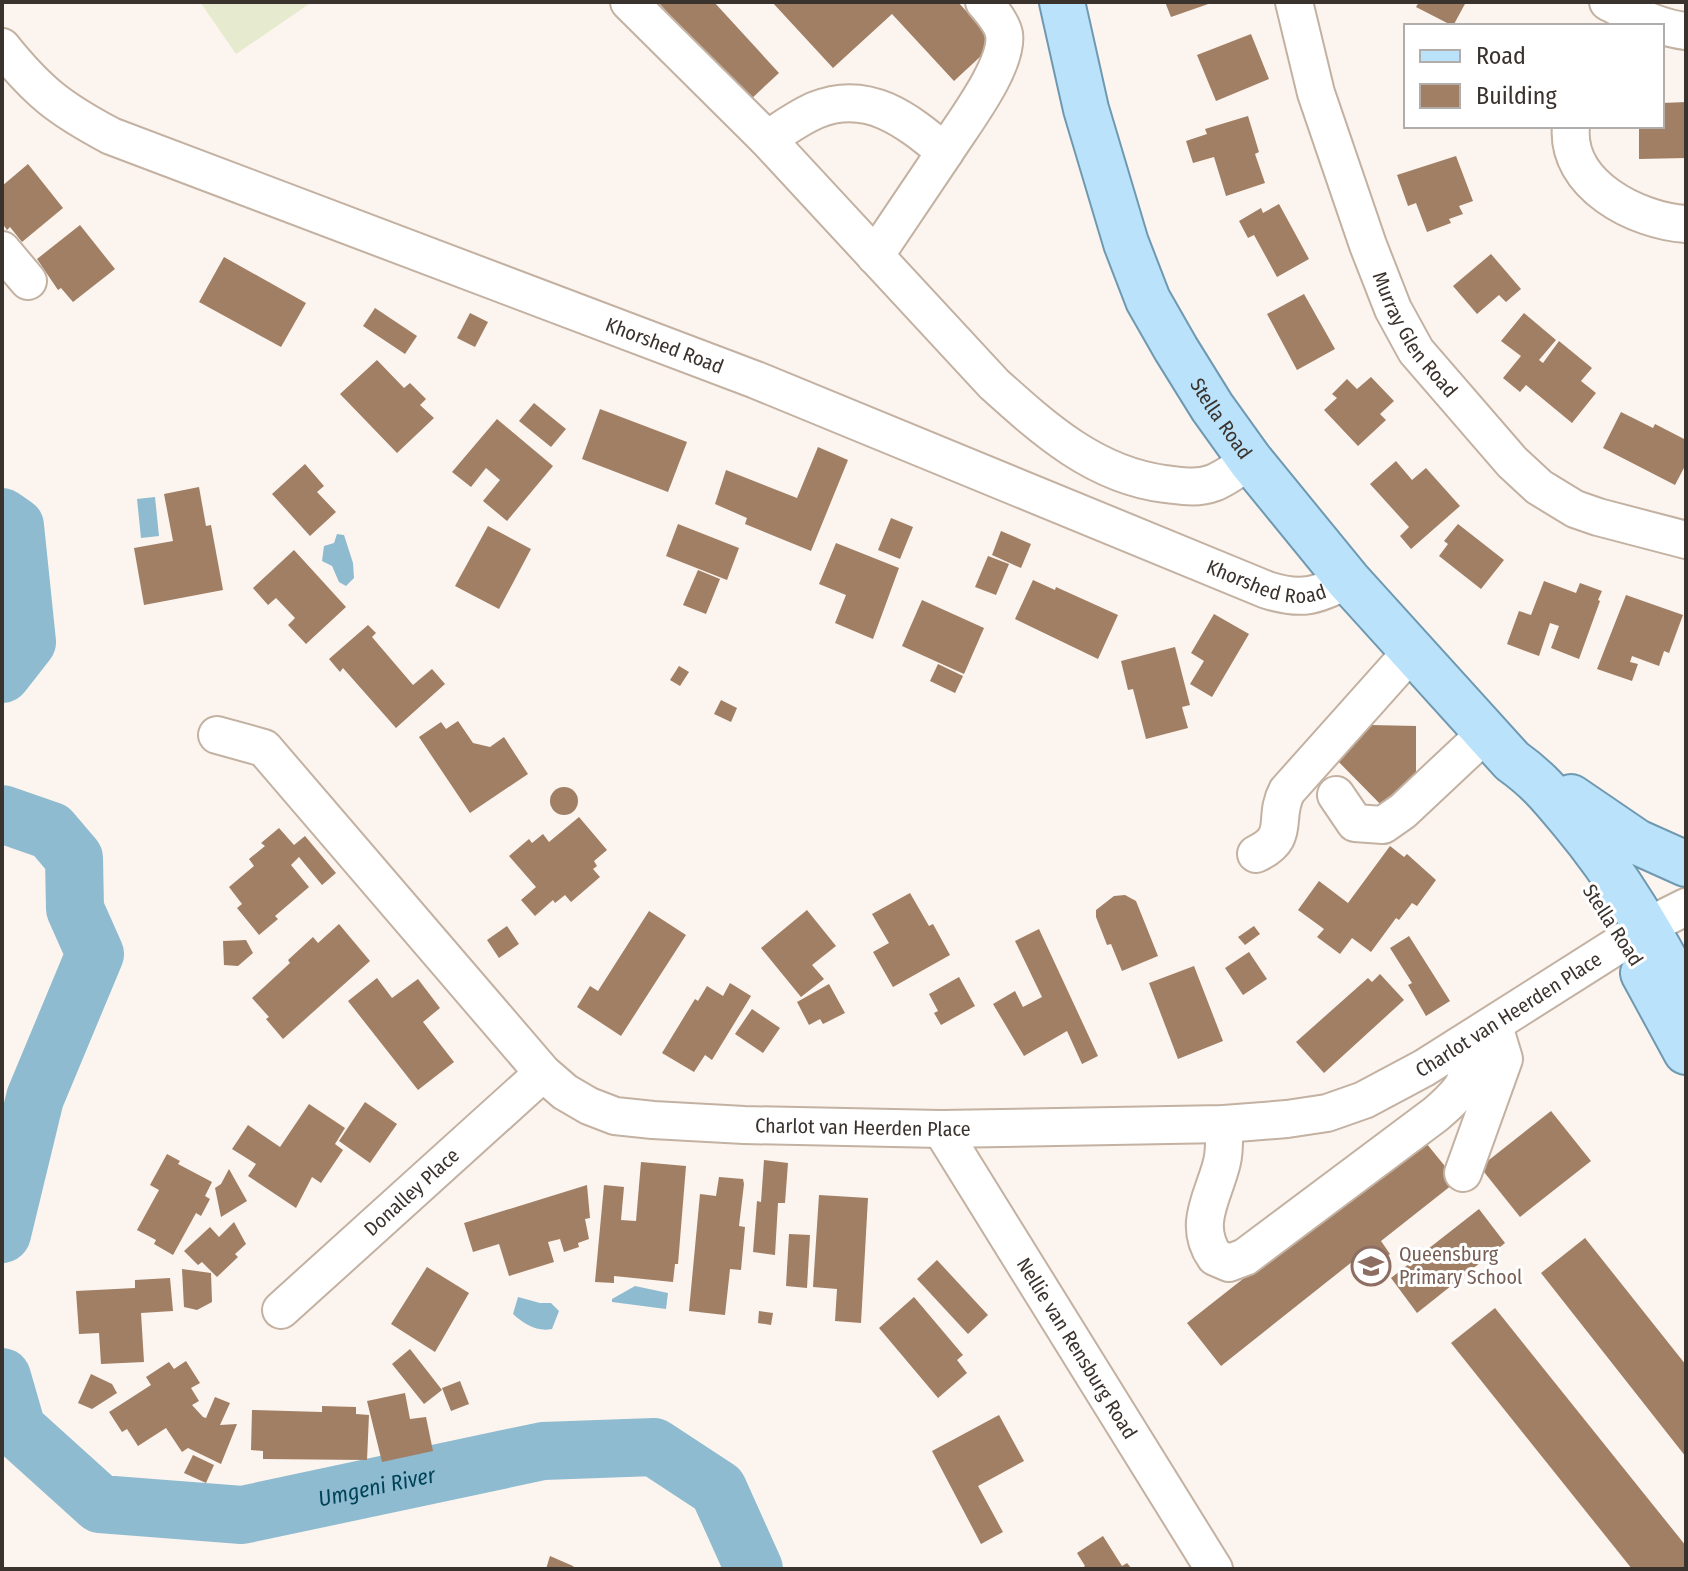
<svg xmlns="http://www.w3.org/2000/svg" width="1688" height="1571" viewBox="0 0 1688 1571" font-family="'Fira Sans Condensed',sans-serif">
  <rect width="100%" height="100%" fill="#fcf4ee"/>
  <path fill="#e6ebd0" d="M200,2h112l-76,52z"/>
  <g fill="#8ebbcf">
    <path d="M155,497l4,39 -18,2 -4,-39z"/>
    <path d="M337,534l7,1 9,28 1,15 -8,8 -7,-4 -7,-16 -10,-5 2,-15 10,-3z"/>
    <path d="M635,1286l33,7 -2,16 -54,-7v-3z"/>
    <path d="M518,1297l22,6h11l8,8 -7,18c-15,3 -28,-5 -39,-15z"/>
  </g>
  <g fill="none" stroke-linecap="round" stroke-linejoin="round">
    <g stroke="#8ebbcf" stroke-width="58">
      <path d="M2,517l13,9 12,116 -25,32"/>
      <path d="M2,814l49,17 23,27 1,51 20,45 -60,144 -33,136"/>
      <path id="s1" d="M2,1377l15,52 83,75 142,11 301,-64 111,-4 64,42 36,80"/>
    </g>
  </g>
  <g fill="#a07f65">
    <path d="M658,2h56l65,71 -30,28z"/>
    <path d="M772,2h186l37,41 -41,38 -62,-67 -59,54z"/>
    <path d="M1165,2h49l-43,15z"/>
    <path d="M1419,2h47l-13,24 -37,-19z"/>
    <path d="M1251,34l18,45 -53,22 -19,-46z"/>
    <path d="M1686,102v56l-47,1v-33h23v-23z"/>
    <path d="M1248,116l11,36 -4,2 10,29 -39,13 -12,-39 -21,6 -7,-22 21,-7 -2,-5z"/>
    <path d="M1456,156l17,45 -14,5 4,8 -14,5 2,4 -24,9 -11,-29 -8,3 -11,-31z"/>
    <path d="M28,164l35,44 -41,34 -12,-15 -3,3 -5,-7v-37z"/>
    <path d="M1279,204l30,55 -32,18 -23,-42 -6,3 -9,-17 22,-13 2,5z"/>
    <path d="M80,225l35,44 -42,33 -12,-14 -3,2 -21,-31z"/>
    <path d="M1491,254l30,35 -15,13 -7,-7 -22,19 -24,-28z"/>
    <path d="M224,257l82,46 -25,44 -82,-45z"/>
    <path d="M1304,294l31,55 -38,21 -30,-56z"/>
    <path d="M375,308l42,28 -12,18 -42,-28z"/>
    <path d="M470,313l18,9 -13,25 -18,-9z"/>
    <path d="M1524,313l32,27 -17,20 4,3 16,-22 33,27 -11,13 15,12 -24,30 -46,-38 -6,7 -17,-14 18,-22 -20,-15z"/>
    <path d="M377,360l27,28 6,-5 16,16 -6,6 14,13 -37,35 -57,-59z"/>
    <path d="M1371,377l23,24 -14,13 6,6 -28,26 -34,-36 13,-12 -5,-4 15,-15 10,10z"/>
    <path d="M534,403l32,26 -15,18 -32,-26z"/>
    <path d="M600,409l87,33 -19,50 -86,-33z"/>
    <path d="M1621,412l32,16 2,-4 31,16v24l-11,21 -72,-37z"/>
    <path d="M497,419l56,47 -46,55 -24,-20 17,-21 -14,-12 -15,19 -19,-15z"/>
    <path d="M818,447l30,13 -37,91 -66,-27 2,-6 -32,-14 11,-34 71,28z"/>
    <path d="M1396,461l16,19 14,-12 34,38 -49,43 -11,-13 9,-9 -39,-43z"/>
    <path d="M305,464l19,22 -7,6 19,20 -26,24 -38,-42z"/>
    <path d="M199,487l7,39 5,-1 12,65 -79,15 -10,-57 39,-7 -9,-47z"/>
    <path d="M891,518l22,9 -13,32 -22,-9z"/>
    <path d="M678,524l61,24 -12,32 -61,-24z"/>
    <path d="M1458,524l46,36 -23,29 -42,-33 9,-12 -4,-3z"/>
    <path d="M488,526l43,23 -32,60 -44,-23z"/>
    <path d="M1001,531l30,13 -10,24 -29,-13z"/>
    <path d="M836,543l63,25 -26,71 -38,-16 11,-28 -27,-11z"/>
    <path d="M294,550l52,57 -40,37 -18,-19 7,-7 -19,-20 -8,7 -15,-17z"/>
    <path d="M988,556l21,8 -13,31 -21,-8z"/>
    <path d="M698,570l22,9 -14,35 -23,-9z"/>
    <path d="M1033,580l22,10 1,-3 62,28 -20,44 -83,-40z"/>
    <path d="M1544,581l32,12 4,-10 22,8 -4,9 2,1 -21,58 -28,-11 8,-22 -9,-3 -11,33 -32,-12 12,-33 12,4z"/>
    <path d="M1626,595l57,20 -14,38 -5,-2 -5,15 -27,-10 -2,6 8,2 -6,17 -35,-12z"/>
    <path d="M922,600l62,28 -20,46 -62,-28z"/>
    <path d="M1214,614l35,20 -37,63 -22,-13 14,-23 -13,-8z"/>
    <path d="M368,625l8,8 -4,4 41,48 19,-16 13,15 -49,44 -53,-60 -3,4 -11,-13z"/>
    <path d="M1175,647l15,58 -8,2 6,21 -42,11 -13,-50 -5,1 -7,-29z"/>
    <path d="M938,664l25,12 -8,17 -25,-12z"/>
    <path d="M679,666l10,6 -9,14 -10,-6z"/>
    <path d="M721,700l16,8 -6,14 -17,-8z"/>
    <path d="M1360,714l11,11 45,1v46l9,9 -35,33 -63,-64z"/>
    <path d="M458,721l15,22 17,4 14,-10 24,37 -58,39 -51,-76 22,-15 5,7z"/>
    <circle cx="564" cy="801" r="14"/>
    <path d="M579,817l28,33 -13,11 3,5 -4,3 7,8 -29,25 -6,-7 -10,8 -2,-3 -18,16 -14,-16 15,-13 -27,-31 20,-17 3,4 11,-9 6,8z"/>
    <path d="M279,828l15,17 11,-9 31,37 -14,12 -23,-28 -8,8 18,22 -34,29 3,3 -19,16 -22,-27 5,-4 -13,-17 25,-21 -5,-7 16,-13 -4,-3z"/>
    <path d="M1390,846l14,11 3,-3 29,26 -19,26 -5,-3 -13,17 -3,-2 -25,34 -19,-14 -12,16 -23,-17 7,-8 -26,-19 21,-29 29,22z"/>
    <path d="M910,893l19,33 4,-2 17,31 -57,32 -20,-35 16,-9 -17,-29z"/>
    <path d="M1125,895l11,6 22,55 -36,15 -11,-27 -4,1 -11,-28v-7l18,-14z"/>
    <path d="M807,910l29,36 -24,19 12,14 -23,18 -40,-49z"/>
    <path d="M649,911l37,24 -65,101 -44,-29 13,-21 8,5z"/>
    <path d="M339,924l31,37 -87,78 -17,-20 3,-2 -17,-19 38,-35 -2,-3 25,-23 5,6z"/>
    <path d="M507,926l12,18 -20,14 -12,-18z"/>
    <path d="M1254,926l6,8 -15,11 -7,-8z"/>
    <path d="M1039,929l59,127 -16,8 -15,-33 -43,25 -31,-52 22,-13 8,16 19,-10 -27,-56z"/>
    <path d="M1409,936l41,65 -24,15 -18,-31 4,-2 -22,-35z"/>
    <path d="M246,940l7,13 -15,13 -14,-1 -1,-24z"/>
    <path d="M1249,952l18,27 -24,16 -18,-27z"/>
    <path d="M1194,966l29,75 -45,18 -29,-76z"/>
    <path d="M1380,974l24,26 -80,73 -28,-31 72,-64 4,4z"/>
    <path d="M959,977l16,29 -34,19 -7,-12 4,-2 -9,-17z"/>
    <path d="M377,978l15,20 26,-19 22,29 -17,14 31,40 -36,28 -70,-89z"/>
    <path d="M730,983l21,13 -39,64 -7,-5 -11,17 -32,-19 33,-54 3,2 9,-15 16,10z"/>
    <path d="M829,984l16,29 -22,11 -3,-5 -11,6 -12,-23z"/>
    <path d="M752,1009l28,19 -17,25 -28,-19z"/>
    <path d="M365,1102l32,22 -27,39 -31,-22z"/>
    <path d="M309,1104l36,24 -10,16 8,6 -22,33 -9,-6 -16,31 -48,-32 8,-12 -24,-15 16,-24 32,22z"/>
    <path d="M1551,1111l40,50 -71,56 -40,-50z"/>
    <path d="M1422,1138l35,43 -76,60 9,13 -12,9 -11,-13 -146,116 -34,-43z"/>
    <path d="M167,1154l13,7 -2,3 34,18 -7,14 5,3 -9,17 -5,-3 -23,42 -19,-11 2,-4 -19,-10 22,-40 -9,-5z"/>
    <path d="M764,1160l24,3 -3,40h-7l-3,52 -22,-3 4,-51 4,1z"/>
    <path d="M641,1162l45,4 -8,98h-3l-2,18 -59,-6v7l-19,-1 9,-97 20,2 -3,33 15,1z"/>
    <path d="M229,1169l18,32 -26,16 -6,-29 6,-4z"/>
    <path d="M719,1177l24,2 1,5 -5,42 6,1 -4,43 -11,-1 -5,46 -36,-4 11,-117 16,2z"/>
    <path d="M587,1185l3,33 -5,1 4,20 -11,4 1,4 -15,5 -4,-13 -12,3 6,20 -45,14 -10,-32 -26,8 -9,-29z"/>
    <path d="M819,1195l49,3 -7,125 -26,-2 2,-32 -24,-2z"/>
    <path d="M1479,1209l26,34 -88,70 -26,-35z"/>
    <path d="M234,1222l12,22 -11,10 3,3 -21,20 -15,-15 -4,3 -14,-14 26,-24 9,10z"/>
    <path d="M789,1234l21,1 -3,53 -21,-2z"/>
    <path d="M1585,1238l101,127v92l-145,-184z"/>
    <path d="M937,1260l51,55 -20,19 -51,-55z"/>
    <path d="M427,1267l42,26 -34,59 -44,-28z"/>
    <path d="M182,1269l29,4 1,29 -15,8 -13,-3z"/>
    <path d="M170,1278l3,33 -32,2 3,49 -43,2 -2,-31 -20,1 -3,-43 59,-3v-8z"/>
    <path d="M914,1297l49,58 -6,5 10,13 -29,25 -59,-70z"/>
    <path d="M1495,1308l191,238v23h-54l-181,-226z"/>
    <path d="M759,1311l14,2 -2,12 -13,-2z"/>
    <path d="M410,1349l32,41 -18,14 -32,-40z"/>
    <path d="M186,1361l14,22 -9,5 8,13 -7,4 11,12 3,1 9,-21 15,6 -10,22 17,-1 -16,40 -33,-16 -6,4 -16,-24 -28,18 -11,-17 -5,3 -13,-20 42,-27 -5,-8 23,-15 5,7z"/>
    <path d="M91,1374l21,10 5,9 -25,16 -14,-6z"/>
    <path d="M460,1381l9,23 -18,7 -9,-23z"/>
    <path d="M405,1393l5,26 16,-2 7,34 -51,11 -15,-61z"/>
    <path d="M322,1406l34,1v7l13,1 -2,45 -104,-1v-8l-12,-1 1,-40 70,2z"/>
    <path d="M999,1415l25,46 -46,25 25,46 -22,12 -49,-93z"/>
    <path d="M193,1455l21,10 -8,18 -22,-10z"/>
    <path d="M1103,1536l19,30 5,-3 5,6h-51l4,-3 -8,-13z"/>
    <path d="M550,1556l23,10 2,3h-29z"/>
  </g>
  <g fill="none" stroke-linecap="round" stroke-linejoin="round">
    <g stroke="#c3b1a2" stroke-width="40">
      <g id="minor">
        <path d="M629,2l138,137 227,245c51,46 101,91 171,100 17,2 32,5 48,-1 13,-5 26,-15 37,-23"/>
        <path id="s2" d="M1294,2l22,91 52,152 25,64 23,42 96,111 27,25 36,22 23,8 88,23"/>
        <path d="M1608,2c25,12 50,26 78,29"/>
        <path id="s3" d="M2,47c36,45 58,62 109,89l645,244 511,210c35,11 49,6 81,-10"/>
        <path d="M1571,126c-6,59 66,95 115,98"/>
        <path d="M767,139c15,-9 32,-22 49,-29 52,-21 91,10 129,42l-70,104"/>
        <path d="M945,152c17,-27 64,-87 59,-118 -2,-11 -13,-24 -20,-32"/>
        <path d="M2,250l26,31"/>
        <path id="s4" d="M217,735l47,13 279,325 22,19 24,14 26,10 38,4 91,5 197,4 283,-5 63,-5 40,-6 37,-13 60,-32 224,-142 38,-19"/>
        <path d="M1336,795l19,28 28,2 20,-14 83,-78"/>
        <path d="M1256,854c36,-17 16,-35 31,-63l125,-140"/>
        <path d="M1224,1124c0,12 1,26 -2,38 -8,34 -30,62 -7,95l14,6 16,-6 191,-143c32,-28 32,-31 34,-73"/>
        <path id="s5" d="M941,1129l273,440"/>
        <path d="M1463,1173l41,-114 -10,-33"/>
        <path id="s6" d="M281,1310l262,-237"/>
      </g>
    </g>
    <g stroke="#6f99b1" stroke-width="48">
      <g id="major">
        <path id="s7" d="M1062,2l24,107 40,134 22,57 28,49 36,58 38,53 98,120 164,181c28,20 40,36 61,61 46,55 80,114 113,177"/>
        <path d="M1571,797l66,45 49,22"/>
        <path d="M1643,973l43,79"/>
      </g>
    </g>
    <use href="#minor" stroke="#fff" stroke-width="36"/>
    <use href="#major" stroke="#bae3fb" stroke-width="44"/>
  </g>
  <defs>
    <g id="school-ring" transform="scale(2)"><circle r="9.5" fill="#fff" stroke="#8d6e63" stroke-width="1.5"/><path d="M0-5L7-2L0 1L-7-2ZM-4 1L0 2.5L4 1V4Q0 6-4 4Z" fill="#8d6e63"/></g>
  </defs>
  <g fill-rule="evenodd">
    <use href="#school-ring" x="1371" y="1266"/>
  </g>
  <g text-anchor="middle" dominant-baseline="central" stroke-width="6" stroke-linejoin="round" paint-order="stroke">
    <g font-size="20" fill="#3a322c" stroke="#fff">
      <text stroke="none"><textPath href="#s2" startOffset="356">Murray Glen Road</textPath></text>
      <text stroke="none"><textPath href="#s3" startOffset="734">Khorshed Road</textPath></text>
      <text stroke="none"><textPath href="#s7" startOffset="450">Stella Road</textPath></text>
      <text stroke="none"><textPath href="#s3" startOffset="1382">Khorshed Road</textPath></text>
      <text transform="translate(1613 925) rotate(57)">Stella Road</text>
      <text stroke="none"><textPath href="#s4" startOffset="1482">Charlot van Heerden Place</textPath></text>
      <text stroke="none"><textPath href="#s4" startOffset="810">Charlot van Heerden Place</textPath></text>
      <text stroke="none"><textPath href="#s6" startOffset="176">Donalley Place</textPath></text>
      <text stroke="none"><textPath href="#s5" startOffset="258">Nellie van Rensburg Road</textPath></text>
    </g>
    <g font-size="20" fill="#785e54" stroke="#fff" text-anchor="start">
      <text x="1399" y="1254">Queensburg<tspan x="1399" dy="23">Primary School</tspan></text>
    </g>
    <g font-size="22" font-style="italic" fill="#004257" stroke="#fff">
      <text stroke="none"><textPath href="#s1" startOffset="446">Umgeni River</textPath></text>
    </g>
  </g>
  <rect width="1688" height="1571" fill="none" stroke="#3a322c" stroke-width="8"/>
  <rect x="1404" y="24" width="260" height="104" fill="#ffffff" stroke="#b0adab" stroke-width="2"/>
  <rect x="1420" y="50" width="40" height="12" fill="#bae3fb" stroke="#b0adab" stroke-width="2"/>
  <text x="1476" y="64" font-size="24" fill="#3a322c">Road</text>
  <rect x="1420" y="84" width="40" height="24" fill="#a07f65" stroke="#b0adab" stroke-width="2"/>
  <text x="1476" y="104" font-size="24" fill="#3a322c">Building</text>
</svg>
